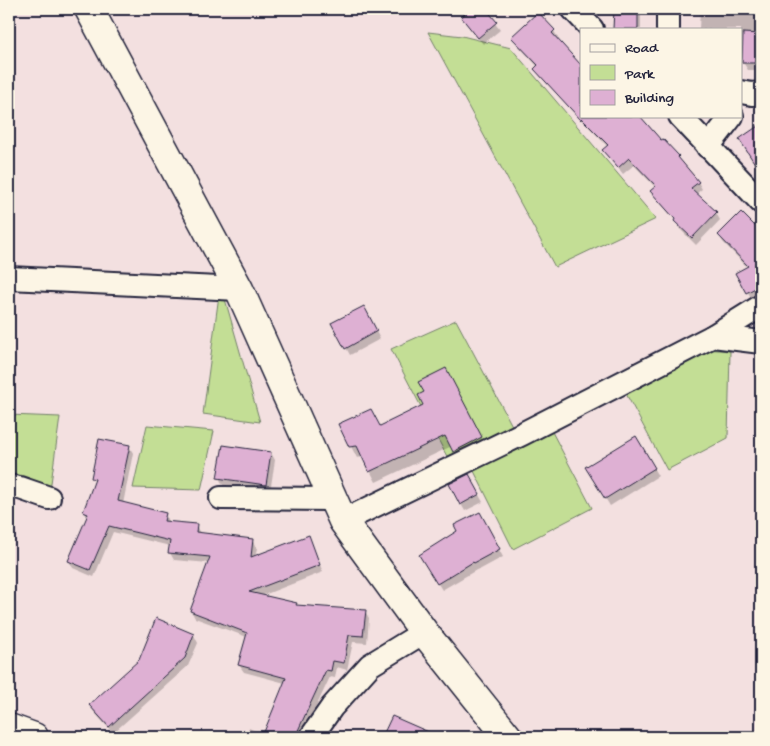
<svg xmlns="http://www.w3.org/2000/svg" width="770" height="746" viewBox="0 0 770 746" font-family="'Gochi Hand',sans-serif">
  <rect width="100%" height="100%" fill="#f3e0e0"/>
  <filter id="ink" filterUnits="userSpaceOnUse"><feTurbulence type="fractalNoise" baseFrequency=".02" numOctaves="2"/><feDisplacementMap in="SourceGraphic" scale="10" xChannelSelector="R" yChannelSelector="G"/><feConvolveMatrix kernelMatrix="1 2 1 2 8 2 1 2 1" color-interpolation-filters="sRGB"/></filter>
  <g filter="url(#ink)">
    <g fill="#c3de95" stroke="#728068">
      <path d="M428,32l34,4 49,12 145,171 -101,48z"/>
      <path d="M219,295l6,4 35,123 -57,-8z"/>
      <path d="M456,320l62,117 -65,31 -62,-119z"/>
      <path d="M706,349l24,2 -2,87 -61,32 -43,-80 -74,38 42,80 -79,41 -42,-84z"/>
      <path d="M9,415l51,2 -11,81 -40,-10z"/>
      <path d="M147,425l67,6 -13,59 -68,-2z"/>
    </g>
    <g fill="#0003">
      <path d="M264,9h26l-25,1z"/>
      <path d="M316,9h25l-25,1z"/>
      <path d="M473,9h11l16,21 -17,14 -21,-26z"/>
      <rect x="615" y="9" width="26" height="20"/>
      <path d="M700,9h61v61h-13l-4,-6h-3v-35h-42z"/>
      <path d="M538,14l16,17 4,7 -2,2 25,27v49l80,26 2,-2 15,17 20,25 4,7 -6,5 20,19 4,7 -24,25 -17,-17 -3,-7 -20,-23 -4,-7 4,-3 -22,-23 -11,9 -19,-24 4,-3 -68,-71 -4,-7 2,-2 -21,-23 -4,-7z"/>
      <path d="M719,235l33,8 9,16v35l-9,5 -15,-25 11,-6 -25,-26z"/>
      <path d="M363,307l17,32 -30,16 -17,-31z"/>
      <path d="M452,380l35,68 -26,14 -9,-16 -76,36 -13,-25 -6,1 -17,-33 40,3 45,-22z"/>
      <path d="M635,438l23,38 -48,30 -23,-38z"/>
      <path d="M129,446l4,7 -10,51 42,10 4,9 27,2 4,9 52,6 5,8 -2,9 53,-20 15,35 -62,24 35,8 2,3 67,4 4,7 -2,25 -14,-1 -6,28 -10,-3 -2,11 -5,-1 -28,60h-16l-14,-6 13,-48 -41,-11 -5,-7 8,-28 -52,-19 -4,-7 18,-48 -35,-3 -4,-7v-7l-57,-14 -19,45 -21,-9 -4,-7 19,-43 -4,-6 11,-30 -3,-5z"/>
      <path d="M271,453l4,7 -5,32 -47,-7 -4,-7z"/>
      <path d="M468,476l15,26 -18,9 -4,-7z"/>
      <path d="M479,513l24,44 -24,13 -1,-1 -36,21 -22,-34 38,-24z"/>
      <path d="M157,620l37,15 4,8 -10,23 -75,67 -19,-21 -4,-7 50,-44z"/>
      <path d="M249,728l19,9h-23z"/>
    </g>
    <g fill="#deb0d3" stroke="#22223b">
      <path d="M471,9h15l11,13 -19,16 -17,-21z"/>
      <path d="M614,9h24v20h-25z"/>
      <path d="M538,12l17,18 -3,3 29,32v51h59l21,24 2,-1 16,17 -1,1 21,25 -8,6 26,24 -25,26 -18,-17 1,-2 -25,-28 6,-5 -27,-28 -11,10 -16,-18 6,-5 -27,-27v2l-47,-51 4,-4 -27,-28z"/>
      <path d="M743,33l18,1v29h-19z"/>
      <path d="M761,124v49l-22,-34z"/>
      <path d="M741,212l20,20v53l-15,8 -11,-20 13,-7 -30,-31z"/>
      <path d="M364,306l13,25 -32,18 -14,-26z"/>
      <path d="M446,368l36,69 -29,15 -8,-16 -76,36 -12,-26 -8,1 -11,-23 33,-15 9,17 43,-21 -5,-10 6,-3 -6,-10z"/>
      <path d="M636,436l19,32 -50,31 -20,-32z"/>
      <path d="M99,439l31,6 -12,56 48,12 -2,8 33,3 -1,8 57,7 -2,18 58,-22 11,30 -71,27 48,11 -1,2 70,5 -3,26 -14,-1 -5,28 -11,-2 -2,10 -5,-1 -31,67h-33l24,-59 -48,-13 9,-32 -57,-22 20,-54 -42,-4 2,-12 -61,-15 -19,44 -22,-9 20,-47 -5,-2 12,-33 -4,-1z"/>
      <path d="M223,445l48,7 -5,33 -49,-7z"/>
      <path d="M469,474l11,20 -20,11 -11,-21z"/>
      <path d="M480,512l20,37 -26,14 -1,-1 -36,22 -18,-29 38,-24 -3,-6z"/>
      <path d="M156,618l38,16 -9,24 -76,69 -20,-22 50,-45z"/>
      <path d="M392,716l48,21h-58z"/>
    </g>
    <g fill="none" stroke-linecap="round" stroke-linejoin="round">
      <g stroke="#22223b" stroke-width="26">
        <g id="street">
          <path d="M573,9l19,20"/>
          <path d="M668,29v-20"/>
          <path d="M741,92l11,2 9,-1"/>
          <path d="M680,116l81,86"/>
          <path d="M708,147l24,-31"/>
          <path d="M9,278l230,11"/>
          <path d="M713,336l48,6"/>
          <path d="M9,486l11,2 29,10"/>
          <path d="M221,498l112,1"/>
          <path d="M343,521l179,-87 191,-98 48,-30"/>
          <path d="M311,737l21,-30 38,-42 54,-33"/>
        </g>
      </g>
      <g stroke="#22223b" stroke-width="31">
        <g id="secondary">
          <path d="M89,9l150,280 104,232 81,111 84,105"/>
          <path d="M9,728l25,9"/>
        </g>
      </g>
      <use href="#street" stroke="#fcf5e5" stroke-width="22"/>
      <use href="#secondary" stroke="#fcf5e5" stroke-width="28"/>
    </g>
  </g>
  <rect width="770" height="746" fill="none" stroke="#fcf5e5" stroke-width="30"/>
  <rect x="15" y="15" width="740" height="716" fill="none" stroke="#22223b" stroke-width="2" filter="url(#ink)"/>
  <rect x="580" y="28" width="162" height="90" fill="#fcf5e5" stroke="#a5a1a1"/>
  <rect x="590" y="44" width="25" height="8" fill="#fcf5e5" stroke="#a5a1a1"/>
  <text x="625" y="52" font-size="15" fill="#22223b">Road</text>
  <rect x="590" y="65" width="25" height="15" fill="#c3de95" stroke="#a5a1a1"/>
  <text x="625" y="78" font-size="15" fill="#22223b">Park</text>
  <rect x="590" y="90" width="25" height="15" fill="#deb0d3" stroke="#a5a1a1"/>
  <text x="625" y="102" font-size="15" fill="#22223b">Building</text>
</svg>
